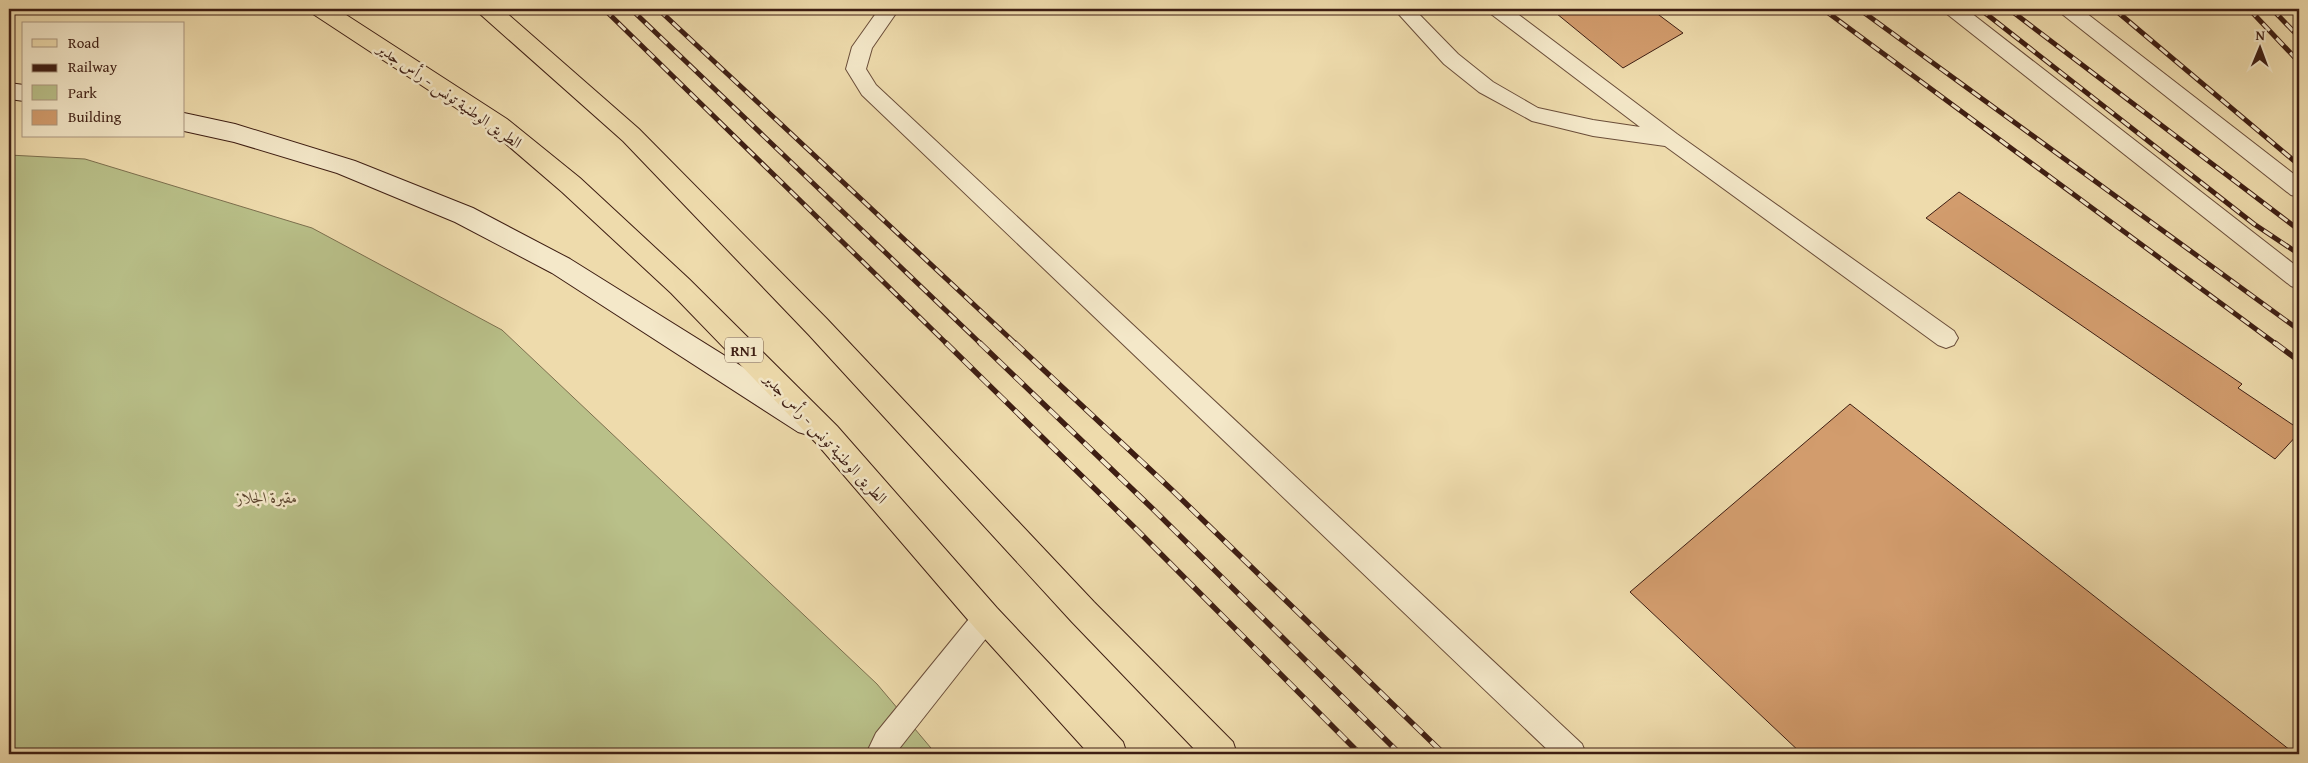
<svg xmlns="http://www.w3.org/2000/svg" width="2308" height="763" viewBox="0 0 2308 763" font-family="'Gentium Book Plus',Amiri,serif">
  <rect width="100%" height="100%" fill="#eedbac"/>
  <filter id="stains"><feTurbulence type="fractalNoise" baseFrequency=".004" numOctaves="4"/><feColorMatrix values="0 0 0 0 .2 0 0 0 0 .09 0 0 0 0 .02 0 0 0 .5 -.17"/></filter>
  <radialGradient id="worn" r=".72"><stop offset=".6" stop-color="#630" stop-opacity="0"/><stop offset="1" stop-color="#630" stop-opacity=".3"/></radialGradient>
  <path fill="#b9c089" stroke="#7c6f4e" d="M9,155l76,4 227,69 190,102 375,354 59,70h-927z"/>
  <g fill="#d29c6d" stroke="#3e1e13">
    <path d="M1551,9h100l32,24 -60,35z"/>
    <path d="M1959,192l283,192 -4,4 61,41v4l-24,26 -349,-241z"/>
    <path d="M1850,404l445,350h-493l-172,-162z"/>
  </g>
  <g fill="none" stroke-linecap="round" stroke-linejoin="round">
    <g stroke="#6a4d39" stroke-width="2">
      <g id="service">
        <path d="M879,9h20l-27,39 -6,21 10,16 706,659 4,10h-34l-690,-659 -16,-26 6,-22z"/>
        <path d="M1394,9h20l44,45 35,28 45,26 55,12 47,7 -149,-113 -3,-5h23l166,125 277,197 4,7 -4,7 -8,3 -8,-3 -273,-199 -72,-10 -61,-15 -53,-29 -35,-28z"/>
        <path d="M1945,9h21l333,259v21l-8,-3 -344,-272z"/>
        <path d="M2060,9h21l218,169v19l-8,-2 -229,-181z"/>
        <path d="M986,605l9,4 4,9 -4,9 -100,127h-29l10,-21 101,-124z"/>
      </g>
    </g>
    <g stroke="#3e1e13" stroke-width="2">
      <g id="secondary">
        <path d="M9,83l15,2v16l-15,-2z"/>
        <path d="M184,113l51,11 120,37 118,47 97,51 248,155 4,9 -4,9 -10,3 -10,-3 -246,-159 -97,-51 -118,-49 -103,-31 -50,-11z"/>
      </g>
    </g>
    <g stroke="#3e1e13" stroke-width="2">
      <g id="primary">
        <path d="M310,9h27l170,110 73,59 109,101 148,147 160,182 126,134 4,12h-38l-114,-126 -158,-184 -146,-151 -109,-101 -71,-61 -178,-117z"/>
        <path d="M477,9h25l137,120 188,190 267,283 139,140 4,12h-38l-127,-132 -263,-287 -186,-194 -143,-127z"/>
      </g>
    </g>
    <use href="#service" fill="#f4e8c9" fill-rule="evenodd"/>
    <use href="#secondary" fill="#f4e8c9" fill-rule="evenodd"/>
    <use href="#primary" fill="#eedbac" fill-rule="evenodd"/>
    <g stroke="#3e1e13" stroke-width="5">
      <g id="rail-far1">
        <path d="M604,9l343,335"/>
        <path d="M631,9l350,335"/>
        <path d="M658,9l358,335"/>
        <path d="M1823,9l453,335"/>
        <path d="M1859,9l440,321"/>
        <path d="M1980,9l274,215 45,30"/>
        <path d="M2009,9l290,221"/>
        <path d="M2114,9l185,156"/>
        <path d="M2249,9l50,53"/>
        <path d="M2272,9l27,28"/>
        <path d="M2293,9l6,7"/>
      </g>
    </g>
    <g stroke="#3e1e13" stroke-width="5.5">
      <g id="rail">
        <path d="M946,343l191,187 223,224"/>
        <path d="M980,343l174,167 246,244"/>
        <path d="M1015,343l157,147 272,264"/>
        <path d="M2275,343l24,18"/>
      </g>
    </g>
    <use href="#rail-far1" stroke="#f4e8c9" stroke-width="3" stroke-dasharray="10" stroke-linecap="butt"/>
    <use href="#rail" stroke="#f4e8c9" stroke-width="4" stroke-dasharray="12" stroke-linecap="butt"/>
  </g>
  <g text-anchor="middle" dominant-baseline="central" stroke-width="5" stroke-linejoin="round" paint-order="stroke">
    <rect fill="#f4e8c9" stroke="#755b4a" stroke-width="1" x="725" y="337.5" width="38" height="25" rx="4"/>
    <g font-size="15" font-weight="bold" fill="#3e1e13">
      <text x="744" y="350">RN1</text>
    </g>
    <g font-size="16" fill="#3e1e13" stroke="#f4e8c9">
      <text transform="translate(450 95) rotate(35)">الطريق الوطنية تونس - رأس جدير</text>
      <text transform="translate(826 438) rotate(47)">الطريق الوطنية تونس - رأس جدير</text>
    </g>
    <g font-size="16" font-style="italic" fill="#5d4630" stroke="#f4e8c9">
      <text x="267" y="497">مقبرة الجلاز</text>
    </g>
  </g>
  <rect width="2308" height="763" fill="none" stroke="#eedbac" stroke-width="30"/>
  <rect x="10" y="10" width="2288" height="743" fill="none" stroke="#3e1e13" stroke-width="2.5"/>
  <rect x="15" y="15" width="2278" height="733" fill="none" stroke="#3e1e13"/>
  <rect x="22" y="22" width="162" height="115" fill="#f4e8c9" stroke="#ab9780"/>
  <rect x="32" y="39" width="25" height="8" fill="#eedbac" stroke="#ab9780"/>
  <text x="68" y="48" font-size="15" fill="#3e1e13">Road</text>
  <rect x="32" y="64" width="25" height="8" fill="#3e1e13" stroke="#ab9780"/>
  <text x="68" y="72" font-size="15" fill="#3e1e13">Railway</text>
  <rect x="32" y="85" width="25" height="15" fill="#b9c089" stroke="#ab9780"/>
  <text x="68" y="98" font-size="15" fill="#3e1e13">Park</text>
  <rect x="32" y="110" width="25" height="15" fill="#d29c6d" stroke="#ab9780"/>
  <text x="68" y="122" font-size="15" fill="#3e1e13">Building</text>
  <g transform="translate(2260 48) rotate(1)" stroke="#f4e8c9" stroke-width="4" paint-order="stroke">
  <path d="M0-4L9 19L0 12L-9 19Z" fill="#3e1e13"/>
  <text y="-8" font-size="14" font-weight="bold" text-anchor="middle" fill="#3e1e13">N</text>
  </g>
  <rect width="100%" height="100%" filter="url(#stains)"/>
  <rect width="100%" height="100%" fill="url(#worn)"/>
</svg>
